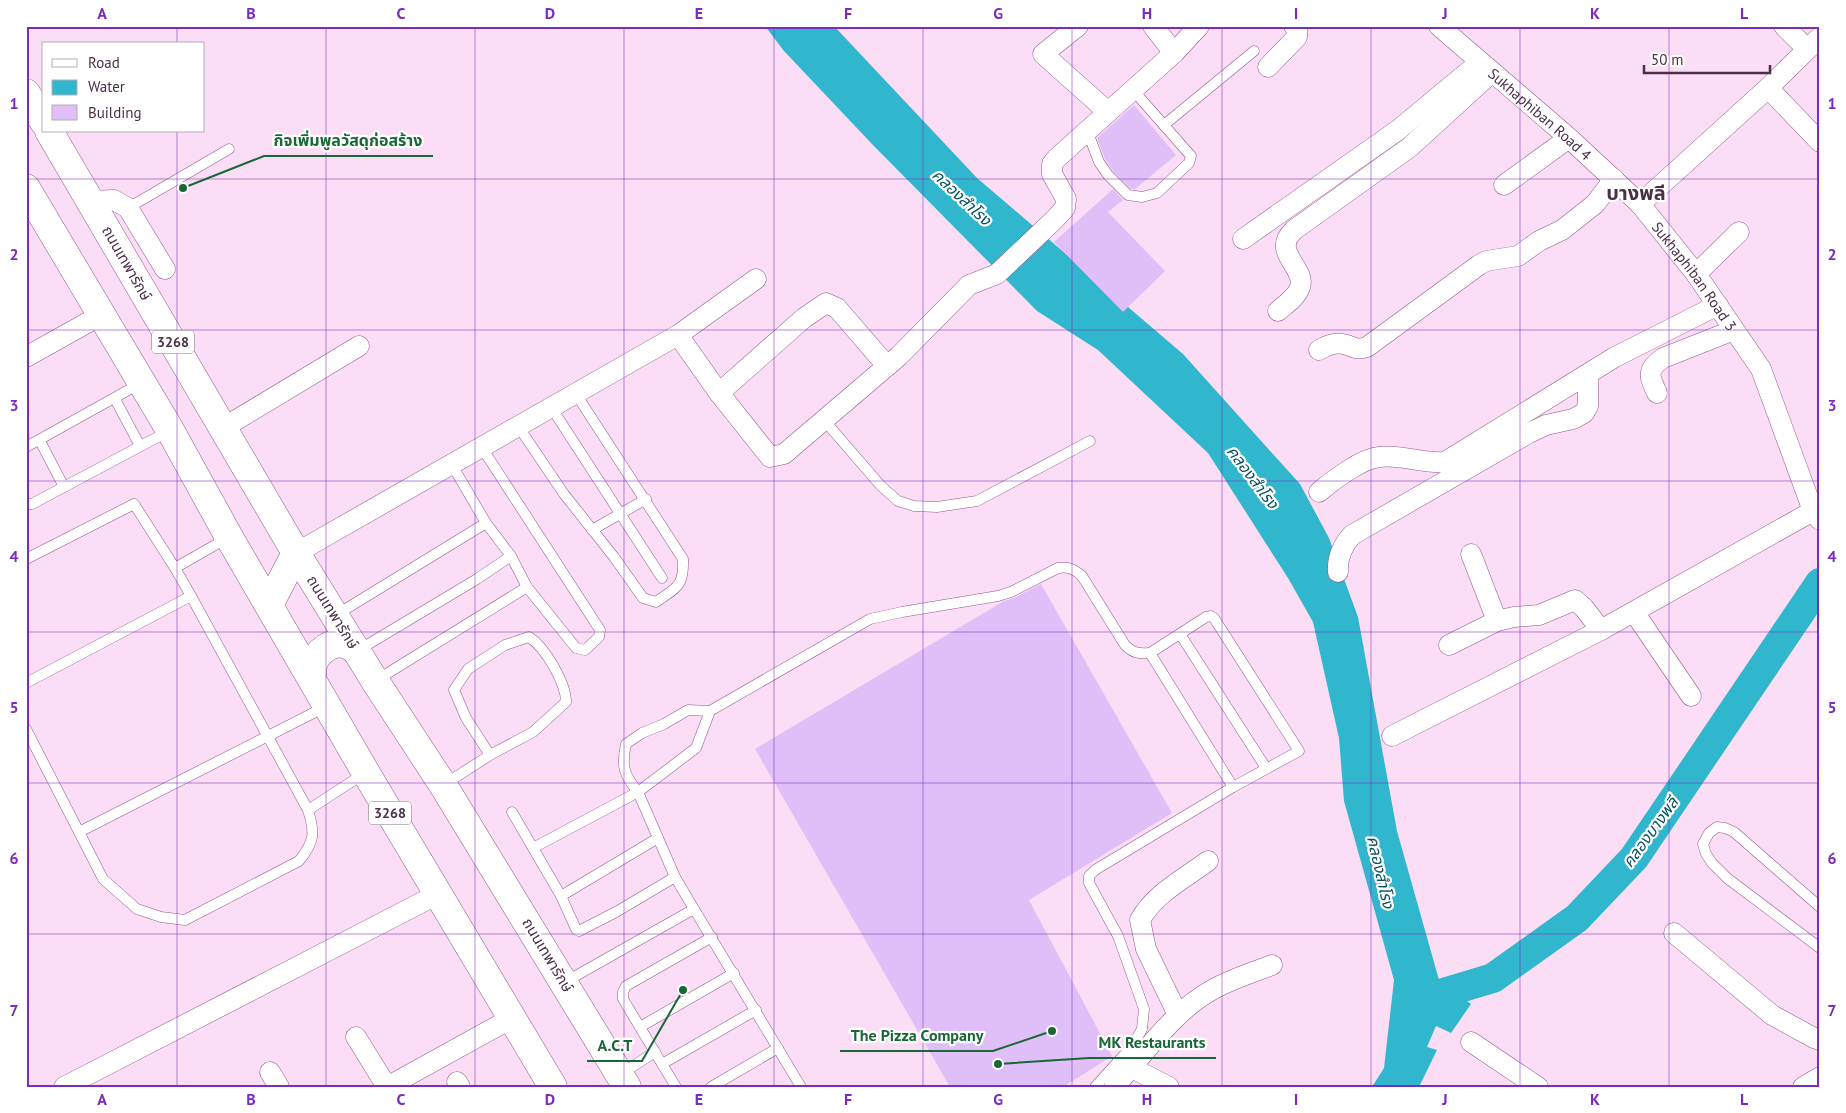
<svg xmlns="http://www.w3.org/2000/svg" width="1846" height="1113" viewBox="0 0 1846 1113" font-family="'PT Sans','Noto Sans Thai',sans-serif">
  <rect width="100%" height="100%" fill="#fbdef6"/>
  <path fill="#31b7cd" d="M765,26h69l143,152 206,176 117,130 29,54 29,79 39,214 42,149 32,24 -20,29 -15,-7 -9,21 10,3 -18,37h-47l12,-19 10,-88 -50,-179 -5,-63 -26,-116 -25,-44 -80,-125 -110,-103 -61,-39 -165,-167 -88,-93z"/>
  <g fill="none" stroke-linecap="round" stroke-linejoin="round">
    <path stroke="#31b7cd" stroke-width="30" d="M1413,1002l80,-24 84,-60 57,-60 186,-275"/>
  </g>
  <g fill="#e0bef8">
    <path d="M1134,105l42,50 -41,34h-4l-18,-18 -8,-12 -8,-21z"/>
    <path d="M1113,189l10,11 -15,12 57,59 -42,41 -69,-70z"/>
    <path d="M1041,584l131,229 -143,87 83,156 -49,31h-113l-195,-338 249,-148 10,-3z"/>
  </g>
  <g fill="none" stroke-linecap="round" stroke-linejoin="round">
    <g stroke="#92558b" stroke-width="11">
      <g id="service">
        <path d="M1164,125l90,-74"/>
        <path d="M1087,130l12,32 9,13 20,20 14,2 15,-4 32,-30 2,-7 -58,-66"/>
        <path d="M128,208l101,-59"/>
        <path d="M115,399l25,47"/>
        <path d="M551,407l111,171"/>
        <path d="M824,420l57,66 17,15 16,5 23,1 40,-6 113,-60"/>
        <path d="M518,426l46,68 50,63 29,41 13,4c21,-15 28,-15 27,-43l-107,-165"/>
        <path d="M40,441l24,46"/>
        <path d="M26,447l115,-64"/>
        <path d="M486,454l114,176 -1,7 -14,13 -9,-2 -49,-61 -16,-31"/>
        <path d="M26,504h6l137,-73"/>
        <path d="M592,530l54,-31"/>
        <path d="M26,559l108,-55 41,64 54,-31"/>
        <path d="M175,568l16,28"/>
        <path d="M336,615l150,-92"/>
        <path d="M1180,634l86,134"/>
        <path d="M357,651l120,-72 34,-23 -25,-33 -34,-58"/>
        <path d="M1150,653l56,-36 5,-1 3,2 85,133 -66,36"/>
        <path d="M375,681l152,-94"/>
        <path d="M26,683l165,-87 117,214"/>
        <path d="M26,729l53,103 248,-126"/>
        <path d="M445,784l45,-29 43,-23 33,-30c0,-19 -21,-55 -37,-65l-24,8 -37,24 -14,21 12,28 24,37"/>
        <path d="M512,812l49,84 15,33 3,2 37,-19 59,-35"/>
        <path d="M79,832l24,47 34,30 24,8 24,3 114,-59c16,-20 16,-28 9,-51l57,-37"/>
        <path d="M533,848l105,-56c-14,-17 -17,-26 -12,-48l16,-11 22,-9 24,-14 22,1"/>
        <path d="M561,896l97,-58"/>
        <path d="M1820,907l-86,-75 -9,-4 -8,-1 -8,6 -6,11 3,10 6,9 15,15 93,70"/>
        <path d="M694,909l107,178"/>
        <path d="M712,937l-86,49 -3,6v7l39,65 94,-54"/>
        <path d="M565,982l129,-73 -19,-32 -37,-85 58,-44 14,-37 160,-92 32,-7 96,-16 13,-4 47,-24c10,-2 16,1 24,8l43,69c8,8 13,9 25,8l83,134 -138,83 -6,6v7l29,53 26,73 -2,20 -9,16 -38,42"/>
        <path d="M640,1027l94,-54"/>
        <path d="M662,1064l14,23"/>
        <path d="M621,1074l34,-22"/>
        <path d="M711,1087l67,-39"/>
      </g>
    </g>
    <g stroke="#92558b" stroke-width="21">
      <g id="minor">
        <path d="M1078,26l-35,28 65,58"/>
        <path d="M1153,26l21,27"/>
        <path id="s1" d="M1439,26l130,112 71,66 56,70 65,95 52,142 7,9"/>
        <path d="M1784,26l23,23"/>
        <path d="M1268,67l29,-30v-8l-3,-3"/>
        <path d="M1768,88l52,54"/>
        <path d="M1504,185l65,-47"/>
        <path d="M90,201l24,-1 14,8 37,61"/>
        <path d="M1640,204l128,-116 52,-51"/>
        <path d="M1243,239l155,-109 82,-68"/>
        <path d="M1696,274l43,-42"/>
        <path d="M1278,311c8,-7 19,-14 22,-24 7,-19 -30,-35 -6,-57l116,-83 82,-75"/>
        <path d="M678,335l41,58 51,64 14,-3 115,-98 70,-71 28,-11 57,-54 11,-12 1,-9 -14,-25v-10l5,-6 117,-105 25,-27"/>
        <path d="M1319,350c7,-4 15,-8 24,-6 11,2 11,7 24,3l112,-82 7,-4 32,-5 21,-15 23,-11 33,-26 19,-25"/>
        <path d="M26,357l75,-42"/>
        <path d="M719,393l85,-75 22,-15 11,5 50,58"/>
        <path d="M1657,393c-8,-17 -11,-23 6,-35l71,-28"/>
        <path d="M223,428l136,-82"/>
        <path d="M1319,492c14,-12 42,-33 60,-35 22,-3 44,7 66,5l170,-105 103,-52"/>
        <path d="M296,553l382,-218 78,-56"/>
        <path d="M1471,554l26,67"/>
        <path d="M1338,572c-1,-15 4,-26 14,-37l177,-102 17,-8 27,-6 11,-6 4,-7v-32"/>
        <path d="M1634,612l57,84"/>
        <path d="M1449,645l48,-24 17,-4 25,-2 36,-15 9,8 17,22"/>
        <path d="M1392,736l209,-106 212,-119"/>
        <path d="M1674,933l98,82 42,23 6,2"/>
        <path d="M1178,1015l-32,-66 -6,-29c14,-26 45,-42 68,-59"/>
        <path d="M356,1037l31,50 125,-69"/>
        <path d="M1471,1042l67,45"/>
        <path d="M1132,1068l37,19"/>
        <path d="M270,1072l9,15"/>
        <path d="M457,1082l3,5"/>
        <path d="M64,1087l374,-193"/>
        <path d="M1114,1087c30,-32 59,-76 98,-97 19,-11 40,-17 60,-25"/>
        <path d="M1803,1087l17,-10"/>
      </g>
    </g>
    <g stroke="#92558b" stroke-width="29">
      <g id="primary">
        <path d="M26,93l18,29"/>
        <path d="M49,131l247,422 79,128 68,104 184,302"/>
        <path d="M26,188l144,242 59,107 137,236 187,314"/>
        <path d="M269,605l27,-52"/>
        <path d="M312,677c0,-3 0,-8 1,-12 3,-13 20,-26 34,-20 3,1 7,4 10,6"/>
      </g>
    </g>
    <use href="#service" stroke="#fff" stroke-width="10"/>
    <use href="#minor" stroke="#fff" stroke-width="20"/>
    <use href="#primary" stroke="#fff" stroke-width="28"/>
  </g>
  <path fill="none" stroke="#7b2cbf" stroke-width="1" stroke-opacity="0.55" d="M177,26v18M326,26v1061M475,26v1061M624,26v1061M774,26v1061M923,26v1061M1072,26v1061M1222,26v1061M1371,26v1061M1520,26v1061M1669,26v1061M177,131v956M26,179h1794M26,330h1794M26,481h1794M26,632h1794M26,783h1794M26,934h1794"/>
  <g text-anchor="middle" dominant-baseline="central" stroke-width="4.5" stroke-linejoin="round" paint-order="stroke">
    <g fill="#fff" stroke="#806d7e" stroke-width="1">
      <rect x="152" y="330.5" width="42" height="23" rx="4"/>
      <rect x="369" y="801.5" width="42" height="23" rx="4"/>
    </g>
    <g font-size="14" font-weight="bold" fill="#4a2f47">
      <text x="173" y="342">3268</text>
      <text x="390" y="813">3268</text>
    </g>
    <g font-size="15" fill="#4a2f47" stroke="#fff">
      <text stroke="none"><textPath href="#s1" startOffset="134">Sukhaphiban Road 4</textPath></text>
      <text transform="translate(127 263) rotate(60)">ถนนเทพารักษ์</text>
      <text stroke="none"><textPath href="#s1" startOffset="359">Sukhaphiban Road 3</textPath></text>
      <text transform="translate(333 612) rotate(58)">ถนนเทพารักษ์</text>
      <text transform="translate(548 955) rotate(59)">ถนนเทพารักษ์</text>
    </g>
    <g font-size="16" font-style="italic" fill="#05535f" stroke="#fff">
      <text transform="translate(962 197) rotate(43)">คลองสำโรง</text>
      <text transform="translate(1253 477) rotate(53)">คลองสำโรง</text>
      <text transform="translate(1650 832) rotate(-54)">คลองบางพลี</text>
      <text transform="translate(1381 872) rotate(77)">คลองสำโรง</text>
    </g>
    <g font-size="20" font-weight="bold" fill="#4a2f47" stroke="#fff">
      <text x="1636" y="193">บางพลี</text>
    </g>
  </g>
  <path fill="none" stroke="#196736" stroke-width="2" d="M183 188L264 156H433M1052 1031L993 1051H840M998 1064L1089 1058H1216M683 990L642 1061H587"/>
  <g fill="#196736" stroke="#fff" stroke-width="2">
    <circle cx="183" cy="188" r="5"/>
    <circle cx="1052" cy="1031" r="5"/>
    <circle cx="998" cy="1064" r="5"/>
    <circle cx="683" cy="990" r="5"/>
  </g>
  <g font-size="16" text-anchor="middle" font-weight="bold" fill="#196736" stroke="#fff" stroke-width="4.5" stroke-linejoin="round" paint-order="stroke">
    <text x="348" y="146">กิจเพิ่มพูลวัสดุก่อสร้าง</text>
    <text x="917" y="1041">The Pizza Company</text>
    <text x="1152" y="1048">MK Restaurants</text>
    <text x="615" y="1051">A.C.T</text>
  </g>
  <rect width="1846" height="1113" fill="none" stroke="#ffffff" stroke-width="55"/>
  <rect x="42" y="42" width="162" height="90" fill="#ffffff" stroke="#b7acb5"/>
  <rect x="52" y="59" width="25" height="8" fill="#ffffff" stroke="#b7acb5"/>
  <text x="88" y="68" font-size="15" fill="#4a2f47">Road</text>
  <rect x="52" y="80" width="25" height="15" fill="#31b7cd" stroke="#b7acb5"/>
  <text x="88" y="92" font-size="15" fill="#4a2f47">Water</text>
  <rect x="52" y="105" width="25" height="15" fill="#e0bef8" stroke="#b7acb5"/>
  <text x="88" y="118" font-size="15" fill="#4a2f47">Building</text>
  <path d="M1644 65v8h126v-8" fill="none" stroke="#4a2f47" stroke-width="2.5"/>
  <text x="1651" y="65" font-size="15" fill="#4a2f47" stroke="#ffffff" stroke-width="4" paint-order="stroke">50 m</text>
  <rect x="28" y="28" width="1790" height="1058" fill="none" stroke="#7b2cbf" stroke-width="2"/>
  <g font-size="16" text-anchor="middle" font-weight="bold" fill="#7b2cbf">
    <text x="102" y="19">A</text>
    <text x="251" y="19">B</text>
    <text x="401" y="19">C</text>
    <text x="550" y="19">D</text>
    <text x="699" y="19">E</text>
    <text x="848" y="19">F</text>
    <text x="998" y="19">G</text>
    <text x="1147" y="19">H</text>
    <text x="1296" y="19">I</text>
    <text x="1445" y="19">J</text>
    <text x="1595" y="19">K</text>
    <text x="1744" y="19">L</text>
    <text x="14" y="109">1</text>
    <text x="1832" y="109">1</text>
    <text x="14" y="260">2</text>
    <text x="1832" y="260">2</text>
    <text x="14" y="411">3</text>
    <text x="1832" y="411">3</text>
    <text x="14" y="562">4</text>
    <text x="1832" y="562">4</text>
    <text x="14" y="713">5</text>
    <text x="1832" y="713">5</text>
    <text x="14" y="864">6</text>
    <text x="1832" y="864">6</text>
    <text x="14" y="1016">7</text>
    <text x="1832" y="1016">7</text>
    <text x="102" y="1105">A</text>
    <text x="251" y="1105">B</text>
    <text x="401" y="1105">C</text>
    <text x="550" y="1105">D</text>
    <text x="699" y="1105">E</text>
    <text x="848" y="1105">F</text>
    <text x="998" y="1105">G</text>
    <text x="1147" y="1105">H</text>
    <text x="1296" y="1105">I</text>
    <text x="1445" y="1105">J</text>
    <text x="1595" y="1105">K</text>
    <text x="1744" y="1105">L</text>
  </g>
</svg>
